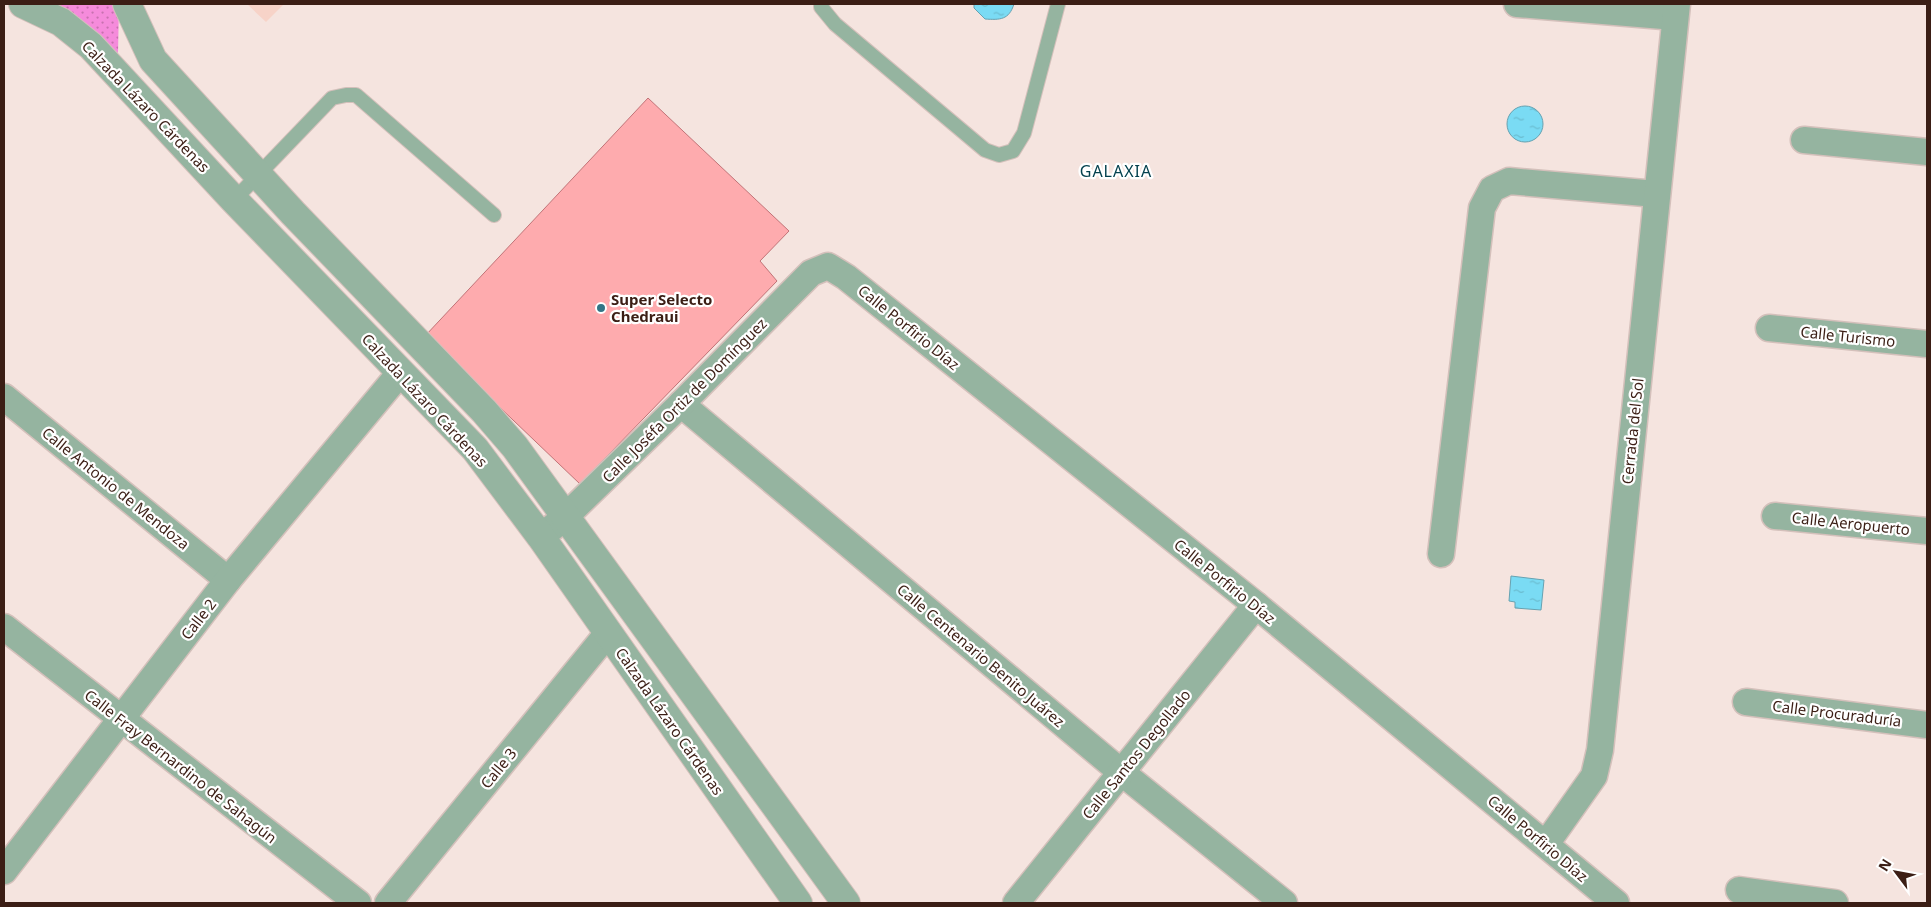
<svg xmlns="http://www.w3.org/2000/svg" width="1931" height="907" viewBox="0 0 1931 907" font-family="'Noto Sans',sans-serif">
  <defs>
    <pattern id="grass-dots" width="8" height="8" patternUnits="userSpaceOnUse" patternTransform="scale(1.25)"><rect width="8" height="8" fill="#f58bdb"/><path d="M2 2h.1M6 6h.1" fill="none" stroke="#c871b0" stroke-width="1.8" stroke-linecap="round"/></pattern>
    <pattern id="water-ripples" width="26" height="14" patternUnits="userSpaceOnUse" patternTransform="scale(1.25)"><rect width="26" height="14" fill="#7adbf4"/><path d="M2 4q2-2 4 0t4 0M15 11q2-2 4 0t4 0" fill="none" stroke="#6abcd0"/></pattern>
  </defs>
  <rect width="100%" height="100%" fill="#f5e4df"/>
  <path fill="#f7d3c8" d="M247,4h37l-18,18z"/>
  <path fill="url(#grass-dots)" d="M40,4h79l-1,49z"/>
  <g fill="url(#water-ripples)" stroke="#67a2b1">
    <path d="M974,4h40c-5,16 -14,16 -29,15l-11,-11z"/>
    <circle cx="1525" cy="124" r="18"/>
    <path d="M1511,576l33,4 -3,30 -26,-2v-6l-6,-1z"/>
  </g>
  <path fill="#feabae" stroke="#c17377" d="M648,98l141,133 -29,30 17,20 -197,203 -155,-148z"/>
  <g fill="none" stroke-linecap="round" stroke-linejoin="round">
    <g stroke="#d4c0bb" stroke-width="16">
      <g id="service">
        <path d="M821,4v3l14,17 150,126 14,5 14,-4 11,-18 34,-129"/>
        <path d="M234,200l98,-102 14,-3h10l138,120"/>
      </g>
    </g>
    <g stroke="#d4c0bb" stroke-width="29">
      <g id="minor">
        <path d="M1517,4l158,13"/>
        <path d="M1804,140l123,12"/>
        <path d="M1769,328l158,16"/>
        <path d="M4,397l224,183"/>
        <path d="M681,404l440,368 163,131"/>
        <path d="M1775,516l152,15"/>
        <path d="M541,537l24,-20 116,-113 130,-131 17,-7 18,11 410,328 360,298"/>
        <path d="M1441,554l41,-346 10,-19 17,-8 147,13"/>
        <path d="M4,627l354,276"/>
        <path d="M1746,702l181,23"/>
        <path d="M1546,844l48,-68 6,-26 77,-746"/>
        <path d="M4,871l224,-291 172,-207"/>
        <path d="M1739,890l96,13"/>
        <path d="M388,903l220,-270"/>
        <path d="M1016,903l240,-298"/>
      </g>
    </g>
    <g stroke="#d4c0bb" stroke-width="30">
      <g id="tertiary">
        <path d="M23,4l38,18 30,24 143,154 241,249 66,88 257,366"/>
        <path d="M127,4l26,56 140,153 191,198 31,36 331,456"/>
      </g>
    </g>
    <use href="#service" stroke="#95b4a0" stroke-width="14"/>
    <use href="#minor" stroke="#95b4a0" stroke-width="26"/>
    <use href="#tertiary" stroke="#95b4a0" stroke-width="28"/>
  </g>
  <circle fill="#327586" stroke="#fff" stroke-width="2" cx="601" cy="308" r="5"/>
  <g text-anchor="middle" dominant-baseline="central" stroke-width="4.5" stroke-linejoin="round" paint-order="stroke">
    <g font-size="15" fill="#3b1e15" stroke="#fff">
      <text transform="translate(146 106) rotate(46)">Calzada Lázaro Cárdenas</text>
      <text transform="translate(909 327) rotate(39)">Calle Porfirio Díaz</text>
      <text transform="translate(1848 336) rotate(6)">Calle Turismo</text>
      <text transform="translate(425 400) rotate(47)">Calzada Lázaro Cárdenas</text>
      <text transform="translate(684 400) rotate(-45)">Calle Joséfa Ortiz de Domínguez</text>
      <text transform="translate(1632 431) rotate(-84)">Cerrada del Sol</text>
      <text transform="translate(116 488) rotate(39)">Calle Antonio de Mendoza</text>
      <text transform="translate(1851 523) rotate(6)">Calle Aeropuerto</text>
      <text transform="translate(1225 581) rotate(39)">Calle Porfirio Díaz</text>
      <text transform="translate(198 619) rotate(-52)">Calle 2</text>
      <text transform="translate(981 655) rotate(40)">Calle Centenario Benito Juárez</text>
      <text transform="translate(1837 713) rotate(7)">Calle Procuraduría</text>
      <text transform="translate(670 721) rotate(55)">Calzada Lázaro Cárdenas</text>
      <text transform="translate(1136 754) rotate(-51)">Calle Santos Degollado</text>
      <text transform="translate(181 766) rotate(38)">Calle Fray Bernardino de Sahagún</text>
      <text transform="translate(498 768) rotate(-51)">Calle 3</text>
      <text transform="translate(1538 838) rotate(40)">Calle Porfirio Díaz</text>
    </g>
    <g font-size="15" font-weight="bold" fill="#3b1e15" stroke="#fff" text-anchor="start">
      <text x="611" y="299">Super Selecto<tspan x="611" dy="17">Chedraui</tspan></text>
    </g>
    <g font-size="16" letter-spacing="1" fill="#04414e" stroke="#fff">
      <text x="1116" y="171">GALAXIA</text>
    </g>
  </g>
  <rect width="1931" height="907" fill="none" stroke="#3b1e15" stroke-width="10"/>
  <g transform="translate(1896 872) rotate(302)" stroke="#ffffff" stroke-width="4" paint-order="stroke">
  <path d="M0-4L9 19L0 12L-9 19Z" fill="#3b1e15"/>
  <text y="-8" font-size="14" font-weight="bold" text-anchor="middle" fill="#3b1e15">N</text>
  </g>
</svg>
